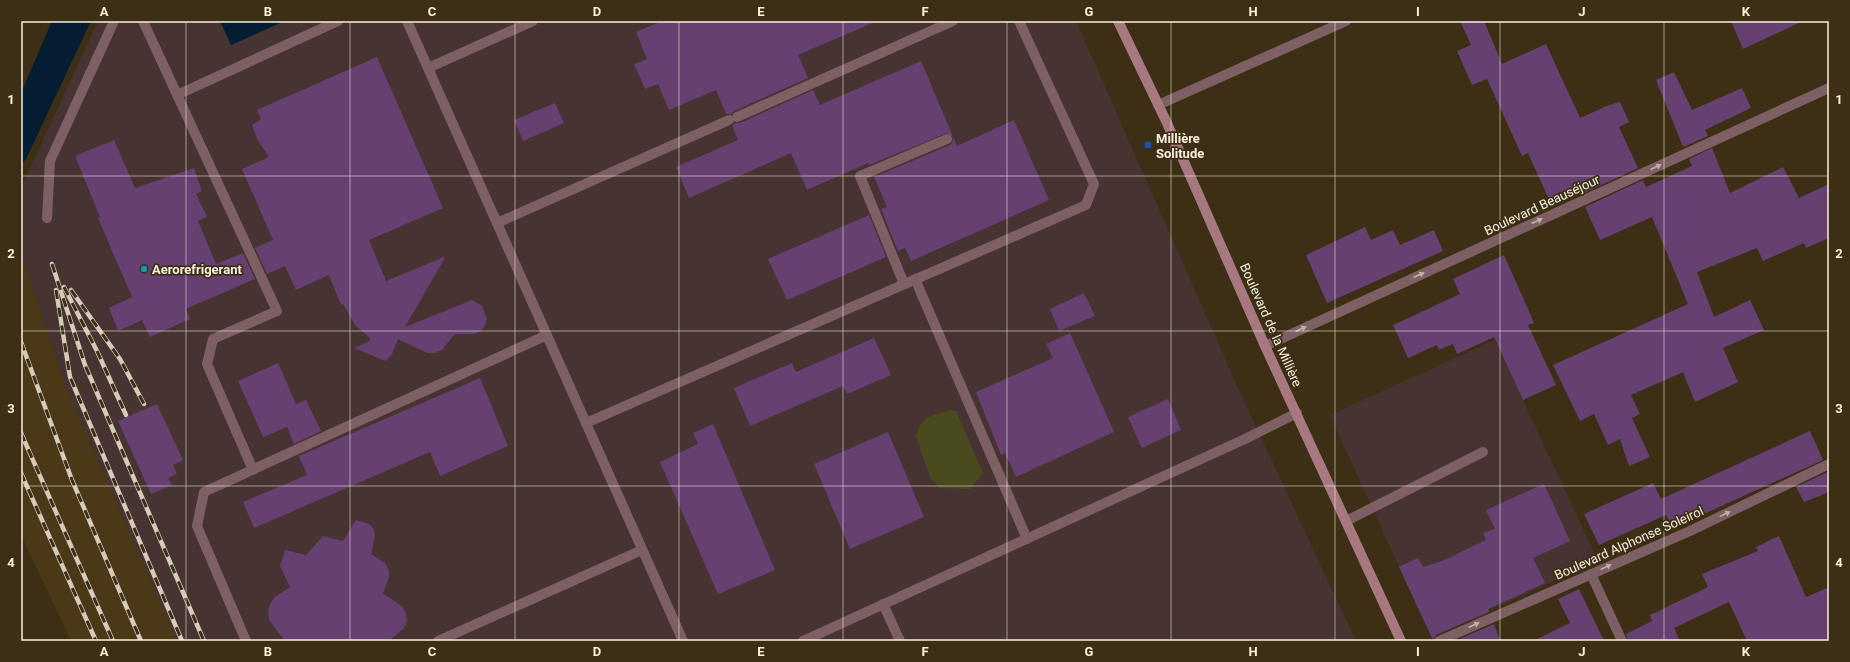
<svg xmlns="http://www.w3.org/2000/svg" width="1850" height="662" viewBox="0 0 1850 662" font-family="Roboto,sans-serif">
  <rect width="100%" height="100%" fill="#3c2f15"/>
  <path fill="#4a3817" d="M21,224l192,417h-142l-50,-106z"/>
  <g fill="#473331">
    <path d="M98,21h978l162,367 118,253h-1179l-111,-253 -45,-137v-63z"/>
    <path d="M1495,340l103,221 -167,76 -101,-222z"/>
  </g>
  <path fill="#494b1e" d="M949,410l7,1 27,62 -13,16 -30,-1 -10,-11 -14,-40 3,-10 7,-9z"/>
  <g fill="#041d33">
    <path d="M52,21h39l-65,138 -5,5v-71z"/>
    <path d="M220,21h65l-54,24z"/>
  </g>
  <g fill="#664071">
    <path d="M662,21h215l-79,34 10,23 -74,33 -3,3h-5l-10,-24 -47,20 -11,-26 -13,5 -11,-25 13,-5 -11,-27z"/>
    <path d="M1460,21h24l18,43 44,-20 34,74 29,-13 11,-3 9,20 -10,5 19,41 -58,27 -3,-6 -27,13 -22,-49 -6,3 -35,-77 -15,6 -15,-34 14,-6z"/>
    <path d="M1731,21h72l-60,28z"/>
    <path d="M377,57l66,151 -74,32 17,41 60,-25 -41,71 67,-27 10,6 5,13 -2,7 -4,5 -7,3h-19l-13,16 -7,3h-8l-29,-14 -6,15 -6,7 -32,-13 16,-7v-3l-15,-13 -12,-21 -2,1 -12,-30 -33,15 -11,-24 -18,8 -12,-26 18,-8 -31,-71 27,-12 -12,-18 -5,-14 9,-6 -4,-9z"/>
    <path d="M921,61l36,85 57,-26 35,80 -138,61 -6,-13 -7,3 -17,-42 6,-2 -13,-30 76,-32 2,-2 1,-6 -6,-4 -78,32 -1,-2 -61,27 -16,-37 -102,45 -13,-31 62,-27 -6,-14 3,-3h5l73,-33 7,15z"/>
    <path d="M1674,72l18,38 50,-22 9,20 -46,22 3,6 -25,11 -27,-67z"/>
    <path d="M555,103l9,20 -41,18 -9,-21z"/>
    <path d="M114,140l21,48 59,-20 8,23 -6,3 11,23 -9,4 18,43 27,-11 12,26 -69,30 4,10 -40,18 -8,-17 -24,11 -9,-23 23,-11 -34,-79 2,-1 -25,-61z"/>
    <path d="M1712,148l18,45 53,-26 16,31 30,-14v54l-23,10 -2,-5 -41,18 -6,-13 -60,24 17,45 36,-17 14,30 -41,18 15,34 -43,20 -12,-30 -52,23 9,19 -8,4 18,39 -21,9 -9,-27 -12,6 -14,-31 -14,7 -27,-56 135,-61 -36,-87 -52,23 -15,-33 58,-27 3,7 46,-21 -3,-7z"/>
    <path d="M869,215l17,42 -99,43 -19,-41z"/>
    <path d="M1365,227l6,13 22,-10 7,15 34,-15 9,21 -116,52 -21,-48z"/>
    <path d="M1504,255l30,68 -6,2 28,60 -33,15 -29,-63 -37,17 -4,-10 -14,6 -2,-5 -29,13 -15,-33 67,-31 -7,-15z"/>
    <path d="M1084,293l11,23 -36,15 -9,-22z"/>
    <path d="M1070,333l44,99 -98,45 -11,-24 -4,2 -25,-63 77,-34 -7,-14z"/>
    <path d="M874,338l17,37 -44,19 -4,-8 -93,40 -16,-38 58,-25 4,9z"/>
    <path d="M278,363l18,41 10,-4 15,31 -27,13 -7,-17 -24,10 -25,-56z"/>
    <path d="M480,378l28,68 -68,30 -10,-24 -176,76 -11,-26 64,-27 -8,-19z"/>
    <path d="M1168,399l13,31 -39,18 -14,-31z"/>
    <path d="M157,404l26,56 -10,5 4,9 -9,4 4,7 -21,9 -33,-73z"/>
    <path d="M713,424l62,146 -57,24 -58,-132 38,-18 -5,-11z"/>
    <path d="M1810,431l13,29 -150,68 -7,-13 -67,30 -15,-31 69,-31 8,16z"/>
    <path d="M888,432l36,85 -74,32 -36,-85z"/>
    <path d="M1828,472l1,20 -25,10 -8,-15z"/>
    <path d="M1544,484l26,57 -37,17 12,25 -57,26 1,3 -53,23 -3,5 -34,-73 19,-9 5,9 19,-6 44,-21 -3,-7 12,-4 -9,-19z"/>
    <path d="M356,520l13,4 5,5 1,7 -4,18 14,9 4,7v7l-6,16 20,14 3,7 1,7 -3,7 -15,13h-104l-16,-21 -1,-9 2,-7 5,-7 15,-10 -10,-21 5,-16 21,5 17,-19 20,5z"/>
    <path d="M1779,536l27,61 23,-10v54h-82l-18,-39 -55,26 6,13h-52l-2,-7 26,-13 -2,-6 58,-28 -6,-13 56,-23 -2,-4z"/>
    <path d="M1579,589l25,52h-71l37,-18 -12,-24z"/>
    <path d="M1494,624l6,17h-45z"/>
  </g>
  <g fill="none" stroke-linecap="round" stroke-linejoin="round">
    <g stroke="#7d5f64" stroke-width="10">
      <path d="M143,21l134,290 -64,28 -6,25 46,106"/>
      <path d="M407,21l276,620"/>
      <path d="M428,68l105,-47"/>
      <path d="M177,95l161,-74"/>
      <path d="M1158,105l188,-84"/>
      <path d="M737,117l216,-96"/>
      <path d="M47,218l3,-57 64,-140"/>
      <path d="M497,223l232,-103"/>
      <path d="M915,279l112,260"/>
      <path d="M904,284l-44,-108 87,-37"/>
      <path d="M586,423l500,-218 8,-21 -75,-163"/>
      <path d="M1346,521l137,-69"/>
      <path d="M883,604l17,37"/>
      <path d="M246,641l-49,-115 7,-34 343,-157"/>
      <path d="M438,641l204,-91"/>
      <path d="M803,641l442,-202 52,-26"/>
    </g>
    <g stroke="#7d5f64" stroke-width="10">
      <path d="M1265,346l564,-258"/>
      <path d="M1591,574l31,67"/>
      <path d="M1439,641l251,-110 139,-67"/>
    </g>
    <path stroke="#a87880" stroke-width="10" d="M1118,21l49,102 98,223 136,295"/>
    <g stroke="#d4cbba" stroke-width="4.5">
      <g id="rail">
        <path d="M52,264l33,101 119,276"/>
        <path d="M64,287l33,64 29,64"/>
        <path d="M56,290l14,87 112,264"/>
        <path d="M71,290l49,69 24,45"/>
        <path d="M21,342l51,138 69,161"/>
        <path d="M21,433l92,208"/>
        <path d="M21,473l75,168"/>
      </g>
    </g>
    <use href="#rail" stroke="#3c2f15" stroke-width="3" stroke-dasharray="9" stroke-linecap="butt"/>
  </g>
  <defs><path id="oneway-solid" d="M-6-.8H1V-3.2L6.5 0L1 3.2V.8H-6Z"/></defs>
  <g fill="#c1afa9">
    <use href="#oneway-solid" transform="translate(1656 167) rotate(-25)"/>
    <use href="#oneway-solid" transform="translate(1537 221) rotate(-25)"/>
    <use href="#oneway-solid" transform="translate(1419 275) rotate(-25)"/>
    <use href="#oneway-solid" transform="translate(1301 329) rotate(-25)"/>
    <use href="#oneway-solid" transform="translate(1725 514) rotate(-26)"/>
    <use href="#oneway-solid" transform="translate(1606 567) rotate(-24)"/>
    <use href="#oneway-solid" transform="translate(1474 625) rotate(-24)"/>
  </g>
  <path fill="none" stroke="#f9f0e1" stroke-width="1" stroke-opacity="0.55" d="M186,21v620M350,21v620M515,21v620M679,21v620M843,21v620M1007,21v620M1171,21v620M1335,21v620M1500,21v620M1664,21v620M21,176h1808M21,331h1808M21,486h1808"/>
  <rect fill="#1a4fb4" stroke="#3c2f15" stroke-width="1.5" x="1144" y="141" width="8" height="8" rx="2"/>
  <circle fill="#0f9aa8" stroke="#3c2f15" stroke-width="1.5" cx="144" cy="269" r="4"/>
  <g text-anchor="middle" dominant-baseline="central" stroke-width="3.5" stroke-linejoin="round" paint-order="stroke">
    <g font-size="13" font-weight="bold" fill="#f9f0e1" stroke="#3c2f15" text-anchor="start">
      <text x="1156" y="138">Millière<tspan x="1156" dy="15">Solitude</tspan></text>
      <text x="152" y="269">Aerorefrigerant</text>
    </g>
    <g font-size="13" fill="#f9f0e1" stroke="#3c2f15">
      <text transform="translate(1542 205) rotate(-25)">Boulevard Beauséjour</text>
      <text transform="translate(1271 325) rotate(66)">Boulevard de la Millière</text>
      <text transform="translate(1629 543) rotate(-24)">Boulevard Alphonse Soleirol</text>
    </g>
  </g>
  <rect width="1850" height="662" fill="none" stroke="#3c2f15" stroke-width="44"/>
  <rect x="22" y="22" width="1806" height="618" fill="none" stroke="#f9f0e1" stroke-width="1.5"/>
  <g font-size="13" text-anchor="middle" font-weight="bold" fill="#f9f0e1">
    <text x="104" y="16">A</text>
    <text x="268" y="16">B</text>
    <text x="432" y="16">C</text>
    <text x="597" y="16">D</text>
    <text x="761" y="16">E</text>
    <text x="925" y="16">F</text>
    <text x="1089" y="16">G</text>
    <text x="1253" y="16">H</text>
    <text x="1418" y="16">I</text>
    <text x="1582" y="16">J</text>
    <text x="1746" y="16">K</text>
    <text x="11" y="104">1</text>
    <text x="1839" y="104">1</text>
    <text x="11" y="258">2</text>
    <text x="1839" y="258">2</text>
    <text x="11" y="413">3</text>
    <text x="1839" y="413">3</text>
    <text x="11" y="567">4</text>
    <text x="1839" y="567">4</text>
    <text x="104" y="656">A</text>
    <text x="268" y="656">B</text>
    <text x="432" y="656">C</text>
    <text x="597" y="656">D</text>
    <text x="761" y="656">E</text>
    <text x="925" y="656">F</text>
    <text x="1089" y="656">G</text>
    <text x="1253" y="656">H</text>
    <text x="1418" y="656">I</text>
    <text x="1582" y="656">J</text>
    <text x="1746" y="656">K</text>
  </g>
</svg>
